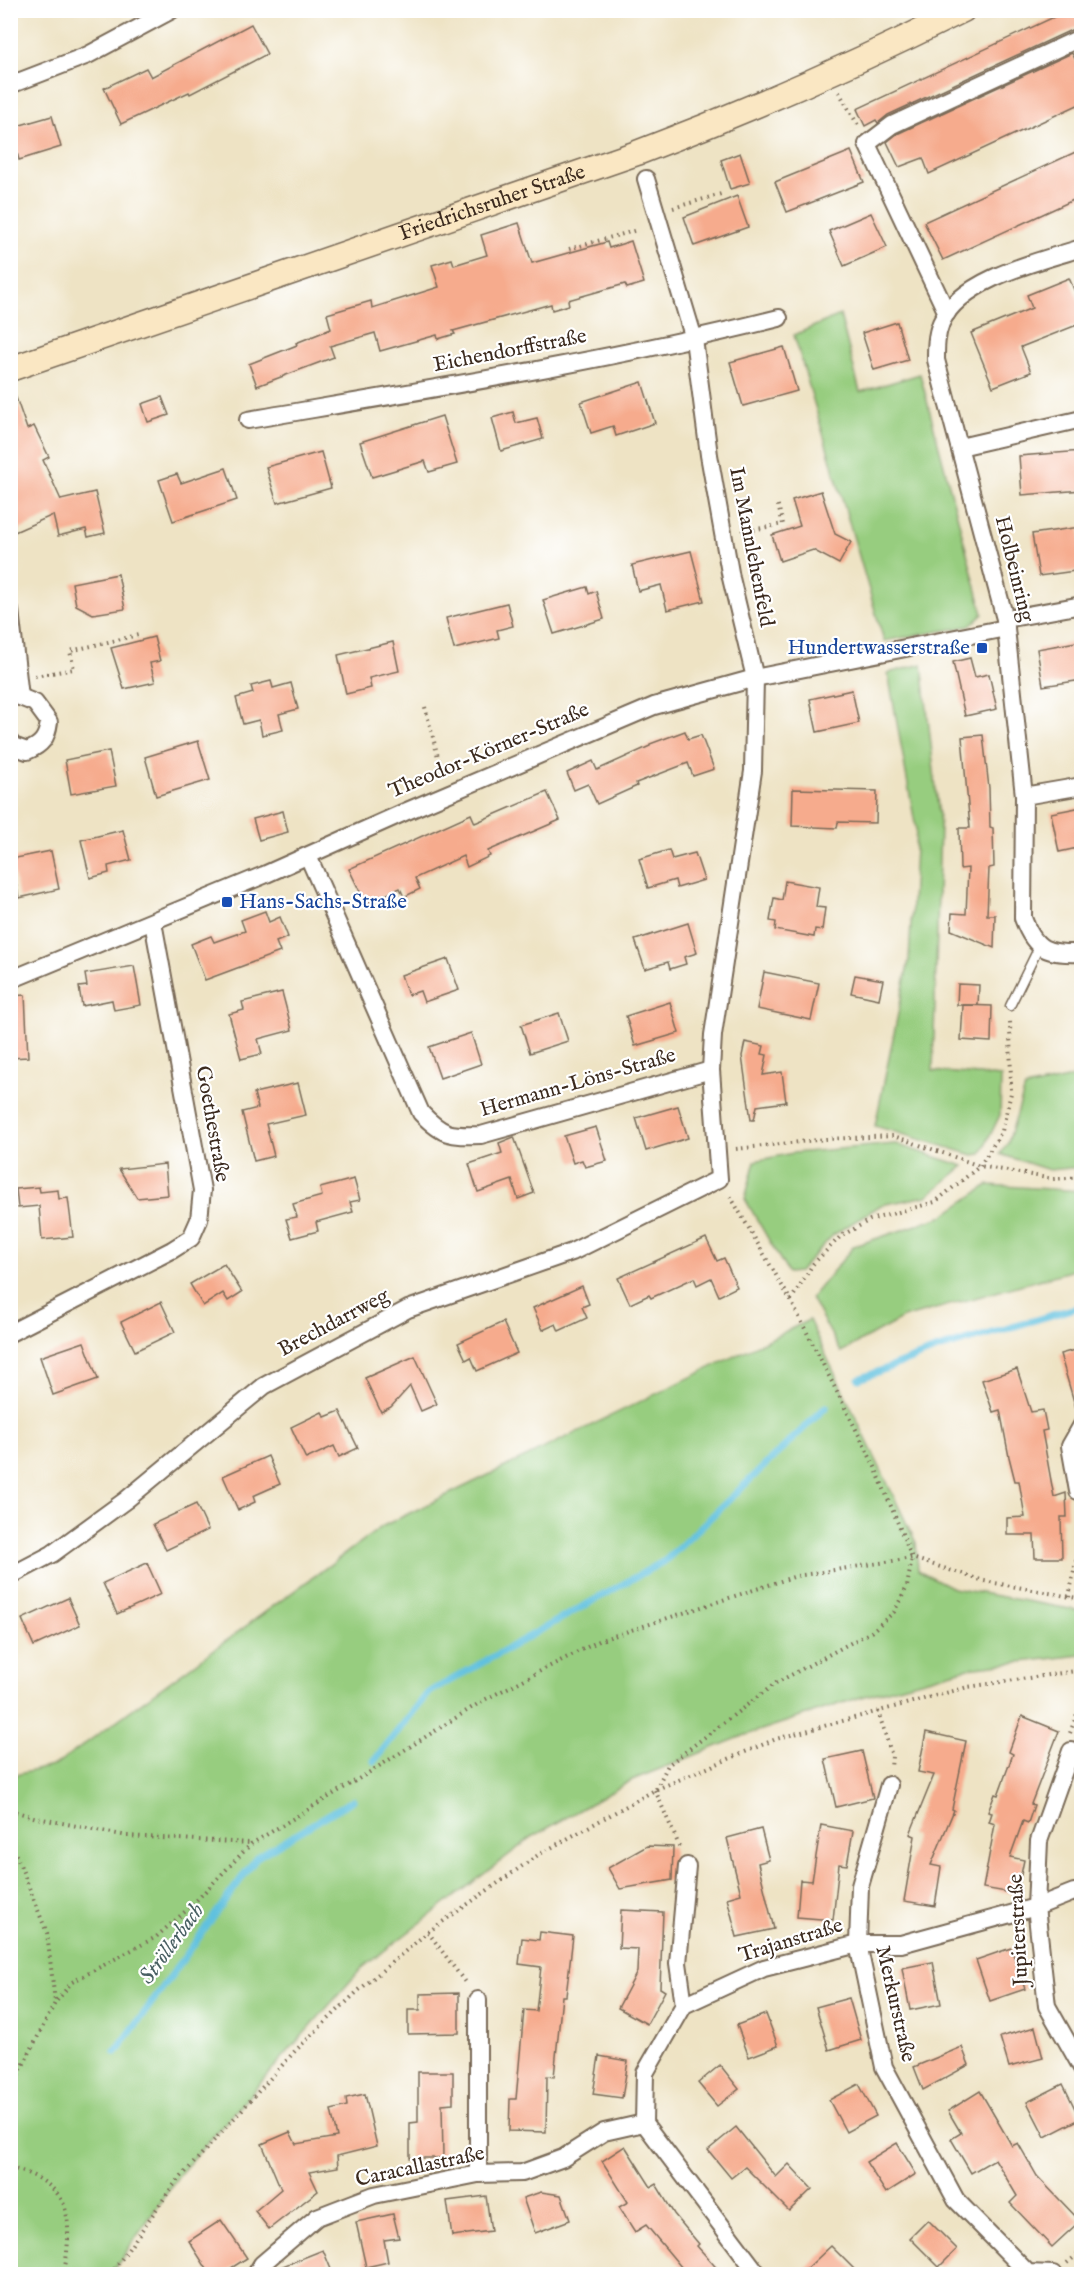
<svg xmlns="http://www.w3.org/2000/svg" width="1092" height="2285" viewBox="0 0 1092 2285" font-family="'IM FELL English',serif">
  <rect width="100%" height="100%" fill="#fff"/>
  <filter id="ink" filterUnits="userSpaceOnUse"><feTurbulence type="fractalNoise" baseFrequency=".0167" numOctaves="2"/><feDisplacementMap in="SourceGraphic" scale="12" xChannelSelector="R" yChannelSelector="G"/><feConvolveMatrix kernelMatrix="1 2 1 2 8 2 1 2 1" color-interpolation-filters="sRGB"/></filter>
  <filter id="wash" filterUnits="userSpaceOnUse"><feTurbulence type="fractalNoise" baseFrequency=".008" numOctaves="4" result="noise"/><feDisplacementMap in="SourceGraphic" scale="24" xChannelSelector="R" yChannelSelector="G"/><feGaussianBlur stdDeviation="1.35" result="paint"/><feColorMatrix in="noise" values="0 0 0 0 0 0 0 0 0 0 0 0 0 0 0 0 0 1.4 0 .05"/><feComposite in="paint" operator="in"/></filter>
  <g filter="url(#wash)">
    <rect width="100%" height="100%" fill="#eee3c4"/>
    <g fill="#97cd7f" stroke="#697c4e" stroke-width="1.5">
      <path d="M840,315l20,77 60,-18 63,240 -13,12 -86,15 -90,-306z"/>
      <path d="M922,664l18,161 -7,246 68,6 -1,38 -19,39 -8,1 -98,-29 34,-166 7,-131 -28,-156z"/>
      <path d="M1081,1076v91l-32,3 -49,-16 8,-11 17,-55z"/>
      <path d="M895,1144l69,22 -37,30 -46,9 -48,30 -34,37 -11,1 -43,-74 10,-38 38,-8z"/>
      <path d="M988,1185l93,6v77l-178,50 -62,34 -30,-54 43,-52 87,-29z"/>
      <path d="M809,1320l107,223 2,27 35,18 128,23v44l-113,13 -110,30 -115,38 -111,44 -100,57 -170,131 -183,207 -68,99h-100v-498l45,-11 327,-239z"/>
    </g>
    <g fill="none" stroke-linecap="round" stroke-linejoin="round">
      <g stroke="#61c1df" stroke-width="7">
        <path d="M859,1379l76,-29 147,-44"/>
        <path d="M374,1761l54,-68 238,-133 160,-153"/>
        <path d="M116,2052l141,-195 96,-57"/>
      </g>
    </g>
    <g id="blocks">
      <g fill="#f6ab8d">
        <path d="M1069,10h13v15l-194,90 -10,8 -2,-3 -11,6 -8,-17z"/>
        <path d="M251,24l16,30 -77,40 -1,-2 -68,32 -17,-36 42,-20 5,9z"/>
        <path d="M1072,53l10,20v30l-153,71 -6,-16 -24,9 -12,-25 10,-8z"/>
        <path d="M52,116l9,31 -42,13 -9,-32z"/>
        <path d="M1082,149v47l-139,64 -19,-38z"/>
        <path d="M851,151l13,31 -77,30 -12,-30z"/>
        <path d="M740,153l10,30 -20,6 -9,-29z"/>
        <path d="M737,196l11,31 -54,19 -10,-29z"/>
        <path d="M871,213l16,34 -43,19 -15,-35z"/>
        <path d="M519,223l13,40 75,-21 2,6 22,-7 13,42 -17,5 -2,-4 -57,16 1,5 -17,5 -1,-6 -98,27 2,3 -17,5 -1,-4 -57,16 -5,-18 -45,13 4,11 -77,29 -8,-22 48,-19 -1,-2 35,-14 -4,-15 44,-13 1,7 67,-21 -7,-22 20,-6 2,6 33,-10 -6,-20z"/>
        <path d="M1069,278l13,30v15l-61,24 10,25 -38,15 -22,-54 61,-25 -5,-13z"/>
        <path d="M897,322l11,38 -34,10 -12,-37z"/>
        <path d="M784,347l13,44 -54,15 -13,-44z"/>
        <path d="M642,382l13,41 -39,13 -3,-10 -22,7 -10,-31z"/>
        <path d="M10,389h3l14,40 7,-3 15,31 -6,3 18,40 34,-8 10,41 -17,4 -2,-8 -28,7 -5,-21 -43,19z"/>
        <path d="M162,397l7,18 -21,7 -6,-18z"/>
        <path d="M513,412l3,11 21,-5 6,21 -42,12 -9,-33z"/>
        <path d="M442,416l15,48 -28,8 -4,-11 -53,16 -12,-35z"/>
        <path d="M1082,451v39l-60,5 -3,-39z"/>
        <path d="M321,452l10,36 -54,15 -11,-36z"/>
        <path d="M226,468l11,32 -64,21 -14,-41 18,-6 4,9z"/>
        <path d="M821,491l14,43 16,8 -12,22 -26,-14 -33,11 -8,-26 28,-9 -8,-26z"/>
        <path d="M1080,527l2,43 -43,6 -7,-42z"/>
        <path d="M691,551l13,50 -37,9 -6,-25 -23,6 -6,-26z"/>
        <path d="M118,574l7,35 -32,5 -17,-9 -4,-22z"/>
        <path d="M587,587l2,7 7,-3 8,28 -50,15 -11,-34z"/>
        <path d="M507,603l6,23 -16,4 2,8 -45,11 -8,-31z"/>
        <path d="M154,637l6,24 -10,2 5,19 -31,7 -13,-41z"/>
        <path d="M1082,641v39l-39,6 -6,-37z"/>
        <path d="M393,642l6,29 -30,7 2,10 -25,6 -8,-39z"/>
        <path d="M970,658l5,19 14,-3 8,35 -32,7 -12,-54z"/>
        <path d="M271,681l2,7 18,-5 7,26 -19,5 4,16 -21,5 -3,-15 -16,4 -7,-26 17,-5 -2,-7z"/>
        <path d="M852,690l7,33 -42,9 -7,-33z"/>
        <path d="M685,731l3,8 13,-4 13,34 -21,7 -5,-13 -52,20 1,3 -40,18 -9,-20 -14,6 -7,-17 26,-12 4,9 53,-24v-2z"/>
        <path d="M983,735l6,53 1,39 3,1 1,39 -5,1 -2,47h8l-1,33 -43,-18 1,-17 14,1 2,-46 -8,1 -1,-41h11l-8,-91z"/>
        <path d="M198,741l12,39 -54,16 -11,-39z"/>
        <path d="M109,751l7,35 -45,8 -6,-34z"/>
        <path d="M793,789l84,2 -1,32 -38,-1 -1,6 -45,-2z"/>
        <path d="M547,792l13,28 -72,31 2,5 -23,11 -4,-11 -48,22 5,11 -16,8 -4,-9 -34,16 -17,-35 122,-55 4,9z"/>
        <path d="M1082,807v40l-23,5 -8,-39z"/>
        <path d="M283,811l5,21 -29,8 -6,-21z"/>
        <path d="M123,830l8,30 -23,6 1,7 -19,5 -9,-38z"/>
        <path d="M669,850l3,9 23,-6 9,27 -27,8 -2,-8 -27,8 -9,-29z"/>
        <path d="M51,851l8,38 -40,9 -8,-39z"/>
        <path d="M785,881l34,6 -3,20 9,1 -3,22 -7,-1 -1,8 -39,-7 1,-8 -6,-1 4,-23 8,2z"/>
        <path d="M265,911l4,11 11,-5 8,20 -12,5 4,10 -75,28 -14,-36 20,-8 3,6 31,-11 -4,-11z"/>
        <path d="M688,923l9,30 -13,4 2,7 -16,5 -2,-7 -23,7 -10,-29z"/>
        <path d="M448,959l11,31 -35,12 -4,-11 -12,4 -7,-20z"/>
        <path d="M134,966l7,39 -27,5 -2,-10 -30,6 -3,-19 8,-1 -2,-12z"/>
        <path d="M764,972l55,11 -8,37 -54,-11z"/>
        <path d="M855,975l28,5 -4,19 -28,-6z"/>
        <path d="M958,984l21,1 -1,20h-21z"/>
        <path d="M282,992l10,38 -34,9 4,15 -21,5 -12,-45 15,-4 -2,-8z"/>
        <path d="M25,995l3,62 -18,1v-62z"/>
        <path d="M670,1002l9,31 -44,13 -9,-30z"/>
        <path d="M963,1005l29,1 -1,36 -30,-2z"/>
        <path d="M559,1013l9,28 -38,12 -9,-28z"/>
        <path d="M471,1033l10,31 -41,14 -11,-31z"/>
        <path d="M745,1042l19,4 -2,8 5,1 -4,20 19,-3 4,30 -29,4 -3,14h-3l-9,-64z"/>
        <path d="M298,1083l8,32 -40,9 8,32 -20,5 -12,-49 16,-4 -4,-15z"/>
        <path d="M678,1106l10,32 -42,13 -10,-33z"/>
        <path d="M596,1127l11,34 -22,6 -3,-7 -9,3 -9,-27z"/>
        <path d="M514,1137l20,56 -16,6 -6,-19 -34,12 -9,-28 33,-11 -3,-10z"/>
        <path d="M165,1164l3,31 -31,3 -18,-29z"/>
        <path d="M354,1179l6,21 -10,2 3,10 -37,10 2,9 -26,7 -6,-19 11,-2 -4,-13 29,-8 -2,-8z"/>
        <path d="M39,1187l1,5 18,-2 1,9 9,-1 5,39 -31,3 -3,-34 -21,2 -2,-19z"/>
        <path d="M706,1238l11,23 7,-3 13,29 -18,9 -8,-18 -14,7 -3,-7 -43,20 -2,-3 -19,9 -12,-26z"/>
        <path d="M224,1264l18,28 -14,9 -5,-8 -20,13 -13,-22z"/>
        <path d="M582,1286l7,18 -7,3 5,11 -28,13 -3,-7 -13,6 -10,-22z"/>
        <path d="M161,1302l14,30 -40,19 -14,-29z"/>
        <path d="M503,1322l14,31 -40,18 -6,-14 -5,3 -8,-17z"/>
        <path d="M84,1342l14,37 -45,16 -13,-38z"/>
        <path d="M1082,1348v64h-5l-17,-58z"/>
        <path d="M415,1356l22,48 -16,7 -11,-25 -19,21 -10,5 -16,-34z"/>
        <path d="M1017,1369l14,43 12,-2 4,20 -5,1 12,66 12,-4 1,24h-6l1,41h-27l-1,-23h-27v-17l18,-1 -6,-36h-4l-6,-24 -9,-47 -7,2 -11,-32z"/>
        <path d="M340,1411l18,37 -19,9 -5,-11 -28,13 -15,-32 31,-15 3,5z"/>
        <path d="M268,1456l12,28 -27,12 2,6 -17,8 -15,-34z"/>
        <path d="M196,1504l12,26 -42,20 -13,-26z"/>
        <path d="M147,1563l14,31 -44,20 -14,-31z"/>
        <path d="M68,1598l12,27 -46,21 -12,-27z"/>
        <path d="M1022,1716l37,15 -28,73 3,1 -6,18 -5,-2 -13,36 14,3 -7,34 -34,-6 12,-64 -6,-2 3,-9 -4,-1 7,-18 3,1 15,-41 -4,-2z"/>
        <path d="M926,1732l40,9 -14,68 2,1 -23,55 10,2 -6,39 -31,-5 11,-65 -5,-2 24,-59 -16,-3z"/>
        <path d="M862,1751l11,47 -37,9 -11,-48z"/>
        <path d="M821,1825l32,6 -6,34 -8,-1 -6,56 -36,-3 3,-37 12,1z"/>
        <path d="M761,1829l8,31 -11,3 16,66 -37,8 -10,-39 14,-4 -14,-56z"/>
        <path d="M647,1846l26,1 -1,33 -52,9 -12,-21z"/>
        <path d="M621,1910l42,2 -3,76 5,3 -18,33 -29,-16 19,-36 1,-23 -19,-1z"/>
        <path d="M540,1932l33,4 -7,60h-4l-8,81 -7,-1 -1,56 -37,-1 1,-32h6l8,-89 12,1 5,-44 -22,-3 3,-26 17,2z"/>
        <path d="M1011,1948l14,41 -35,12 -14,-41z"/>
        <path d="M933,1962l8,42 -31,6 -8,-42z"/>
        <path d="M459,1993v40l-51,1v-24h12v-16z"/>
        <path d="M849,1998l12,42 -32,10 -13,-43z"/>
        <path d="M766,2014l12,32 -29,11 -12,-32z"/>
        <path d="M1035,2027l8,31 -34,9 -9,-30z"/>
        <path d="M962,2047l7,18 -46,25 -9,-23z"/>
        <path d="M599,2056l29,5 -6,37 -29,-4z"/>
        <path d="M720,2065l19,24 -22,17 -19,-23z"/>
        <path d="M418,2072h35v31l-11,1 1,54h-33v-35l8,-1z"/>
        <path d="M859,2084l17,32 -30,16 -17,-32z"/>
        <path d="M1063,2084l17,35 -35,18 -18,-35z"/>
        <path d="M980,2091l32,55 6,-3 19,33 43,45 -28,26 -42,-44 7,-7 -22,-37 -24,14 -20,-34 10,-6 -13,-22z"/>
        <path d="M365,2094l12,52 -40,10 1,11 -29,5 9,19 -49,38 -14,-18 26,-22 -19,-45 28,-12 6,12 41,-7 -6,-27 16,-4 -1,-8z"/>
        <path d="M736,2127l40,50 13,-13 23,25 -23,22 -44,-44 -14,11 -23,-28z"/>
        <path d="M897,2143l19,31 -30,19 -20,-31z"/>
        <path d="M625,2146l26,41 5,-3 18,30 25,30 -2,2 25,28h-35l-41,-49 -11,7 -16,-25 9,-5 -26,-41z"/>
        <path d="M541,2192l20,3 9,25 -35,13 -12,-35z"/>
        <path d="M486,2196l5,35 -39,5 -5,-35z"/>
        <path d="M393,2214l6,24 -15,2 4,22 -22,5 -10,-45z"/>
        <path d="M221,2220l26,38 -25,16h-12l-21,-33z"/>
        <path d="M928,2220l29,29 -18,18 -29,-29z"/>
        <path d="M831,2246l28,28h-58z"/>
        <path d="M323,2250l10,24h-65l2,-3z"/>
      </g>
    </g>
  </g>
  <g filter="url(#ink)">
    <use href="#blocks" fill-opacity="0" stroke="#7a6b58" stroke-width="1.5"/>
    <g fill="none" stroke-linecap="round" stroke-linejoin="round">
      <g stroke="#7a6b58" stroke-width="11">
        <path id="service" d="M1010,1006l29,-59"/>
      </g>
      <g stroke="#7a6b58" stroke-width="20">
        <g id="minor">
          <path d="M10,85l78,-30 84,-45"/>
          <path d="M1082,248c-43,13 -122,31 -141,75 -5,12 -5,25 -5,37l69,259 19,177 -1,122c12,33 24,36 59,35"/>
          <path d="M947,313l-80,-169 25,-19 190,-88"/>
          <path d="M248,420c177,-30 356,-58 531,-102"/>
          <path d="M960,447l122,-28"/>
          <path d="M10,610l10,87"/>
          <path d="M1005,619l77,-14"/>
          <path d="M10,742l3,4 14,5c15,-6 20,-13 22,-29l-14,-19 -15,-6"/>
          <path d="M1024,796l58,-10"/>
          <path d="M308,856l113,257c22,23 29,23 60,22l230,-65"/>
          <path d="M10,980l254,-105 143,-64 247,-105 101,-28 251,-50"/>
          <path d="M10,1333l162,-83 19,-12 8,-18 3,-30 -49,-268"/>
          <path d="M1082,1425l-12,21 8,45 4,1"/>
          <path d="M10,1576l42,-22 74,-54 138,-114 144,-77 164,-57 147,-73 -8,-109 2,-35 40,-264 2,-93 -24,-100 -22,-123 -15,-116 -48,-160"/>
          <path d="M1071,1751l-32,90 -3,66 11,99 35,62"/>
          <path d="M889,1785l-29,101 -2,58 26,123 72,133 72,73 25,1"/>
          <path d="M478,2000v174"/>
          <path d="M684,2005l-6,-42 9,-97"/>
          <path d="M256,2274l6,-10 55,-47 57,-22 104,-21 44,-1 41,-15 41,-26 40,-9"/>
          <path d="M758,2274l-114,-151 1,-50 39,-68 80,-37 94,-24h43l135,-37 38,-15h8"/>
        </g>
      </g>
      <g stroke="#7a6b58" stroke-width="27">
        <g id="secondary">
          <path id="s1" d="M10,369l627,-216c111,-42 220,-90 326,-143"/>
        </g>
      </g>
      <g stroke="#7a6b58" stroke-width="4" stroke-dasharray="1.5 4.5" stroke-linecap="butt">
        <path d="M839,92l20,35"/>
        <path d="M673,208l48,-14"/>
        <path d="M569,249l68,-19"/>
        <path d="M742,532l41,-8 -6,-22"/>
        <path d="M35,676l39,-7 -4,-18 68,-16"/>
        <path d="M425,707l18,69"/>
        <path d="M10,792l7,-25"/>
        <path d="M736,1149l90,-10 68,-3 86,30 73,13 29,-2"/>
        <path d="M791,1300l22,-36 28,-28 29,-16 65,-18 45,-36 22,-35 9,-38 -1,-75"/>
        <path d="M1069,1597l13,-67"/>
        <path d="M1079,1670l3,7"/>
        <path d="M878,1711l14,45 -1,12"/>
        <path d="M1070,1733l12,-33"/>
        <path d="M656,1789l12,-24 108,-82 95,-51 23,-20 13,-25 5,-29 -37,-91 -84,-166 -62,-107"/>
        <path d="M655,1790l26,60"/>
        <path d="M10,1810l27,8 90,18 123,7"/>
        <path d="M10,1844l7,13 30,76 8,69"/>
        <path d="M428,1932l39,53"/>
        <path d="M10,2091l45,-88 17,-21 84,-45 32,-28 63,-65 114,-69 119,-75 117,-60 195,-64 116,-18 72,23 98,18"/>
        <path d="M10,2168c21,4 49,18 55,40 6,21 2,46 -1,66"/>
        <path d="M1067,2263l15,-12"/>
        <path d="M111,2274l61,-87 123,-136 63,-60 70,-59 110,-77 117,-65 121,-51 192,-52 114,-17"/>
        <path d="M987,2274l8,-7"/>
      </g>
      <use href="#service" stroke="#fff" stroke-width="8"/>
      <use href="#minor" stroke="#fff" stroke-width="16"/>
      <use href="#secondary" stroke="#fae7c3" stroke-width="24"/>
    </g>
  </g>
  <g fill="#1a4fb4" stroke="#fff" stroke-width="2">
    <rect x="976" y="642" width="12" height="12" rx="3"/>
    <rect x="221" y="896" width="12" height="12" rx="3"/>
  </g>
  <g text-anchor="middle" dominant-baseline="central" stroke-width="4.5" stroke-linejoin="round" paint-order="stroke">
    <g font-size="21" fill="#3b2a1e" stroke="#fff">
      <text stroke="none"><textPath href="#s1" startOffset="510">Friedrichsruher Straße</textPath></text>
      <text transform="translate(510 351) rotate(-11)">Eichendorffstraße</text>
      <text transform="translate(751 547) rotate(79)">Im Mannlehenfeld</text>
      <text transform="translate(1014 569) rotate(76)">Holbeinring</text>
      <text transform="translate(489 751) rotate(-23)">Theodor-Körner-Straße</text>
      <text transform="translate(578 1083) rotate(-16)">Hermann-Löns-Straße</text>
      <text transform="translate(212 1124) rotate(80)">Goethestraße</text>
      <text transform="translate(334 1323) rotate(-28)">Brechdarrweg</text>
      <text transform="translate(1019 1930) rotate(-93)">Jupiterstraße</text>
      <text transform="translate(791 1941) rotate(-17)">Trajanstraße</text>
      <text transform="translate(895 2004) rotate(77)">Merkurstraße</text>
      <text transform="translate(420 2167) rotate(-12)">Caracallastraße</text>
    </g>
    <g font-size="21" fill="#164399" stroke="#fff" text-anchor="end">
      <text x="970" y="648">Hundertwasserstraße</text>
      <text x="239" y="902" text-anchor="start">Hans-Sachs-Straße</text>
    </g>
    <g font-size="22" font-style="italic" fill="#485f62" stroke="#fff">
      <text transform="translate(172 1944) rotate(-54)">Ströllerbach</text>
    </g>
  </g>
  <rect width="1092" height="2285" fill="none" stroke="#fff" stroke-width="36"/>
</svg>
